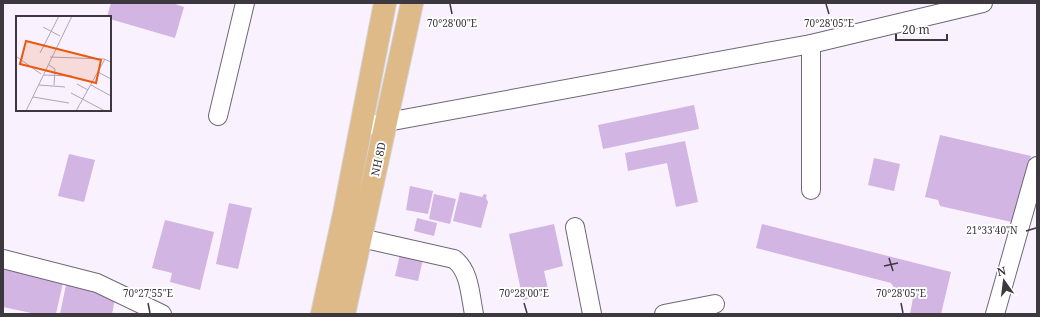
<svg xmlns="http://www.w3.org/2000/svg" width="1040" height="317" viewBox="0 0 1040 317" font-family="'Noto Serif',serif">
  <rect width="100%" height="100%" fill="#f9f1fe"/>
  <g fill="#d2b5e2">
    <path d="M111,3h61l12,4 -9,31 -65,-19v-2h-3z"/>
    <path d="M694,105l5,24 -96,20 -5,-24z"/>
    <path d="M940,135l91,21 -15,67 -76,-17 -2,-6 -13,-3z"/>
    <path d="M685,141l13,61 -22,5 -9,-44 -39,8 -3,-18z"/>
    <path d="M69,154l26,6 -11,42 -26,-6z"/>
    <path d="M874,158l26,6 -6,27 -26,-6z"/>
    <path d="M410,186l23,5 -5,23 -22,-4z"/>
    <path d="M460,192l22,5 2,-3 3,1 -1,3 2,4 -7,26 -28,-7z"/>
    <path d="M434,194l22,5 -6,25 -21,-5z"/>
    <path d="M229,203l23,5 -14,61 -22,-5z"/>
    <path d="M417,218l20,5 -3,13 -20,-5z"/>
    <path d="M165,220l49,12 -14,58 -30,-8 2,-9 -20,-5z"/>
    <path d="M554,224l9,42 -19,5 5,23 -26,6 -14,-66z"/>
    <path d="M762,224l189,48 -10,42h-31l3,-16 -15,-4 -7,-11 -135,-35z"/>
    <path d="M401,250l23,5 -6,26 -23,-5z"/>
    <path d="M3,266l61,12 -8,36h-20l-33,-7z"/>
    <path d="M67,280l49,14 -4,20h-52z"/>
  </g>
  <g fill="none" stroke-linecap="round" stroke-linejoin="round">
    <g stroke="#706775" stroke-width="20">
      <g id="minor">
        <path d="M218,116l27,-113"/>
        <path d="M360,127l451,-83 172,-41"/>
        <path d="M811,190v-146"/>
        <path d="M575,227l17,87"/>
        <path d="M361,238l93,21c16,12 16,36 20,55"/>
        <path d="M3,259l94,24 65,31"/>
        <path d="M664,314l51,-10"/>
        <path d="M995,314l42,-148"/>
      </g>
    </g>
    <g stroke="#d4d3d5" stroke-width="24">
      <g id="major">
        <path d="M322,314l22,-100 41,-211"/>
        <path d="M344,314l68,-311"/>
      </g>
    </g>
    <use href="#minor" stroke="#fff" stroke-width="18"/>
    <use href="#major" stroke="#ddba88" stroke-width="22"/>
  </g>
  <path fill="none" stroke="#3d383f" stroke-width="1.5" d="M450,4l2,10M826,4l3,10M1026,231l10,-3M889,258l4,13M884,266l14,-3M148,303l2,10M524,303l3,10M901,303l2,10"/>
  <g text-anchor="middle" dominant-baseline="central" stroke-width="4" stroke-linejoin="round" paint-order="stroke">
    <g font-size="11" fill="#3d383f" stroke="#fff">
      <text transform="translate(378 159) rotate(-78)">NH 8D</text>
    </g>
  </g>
  <g transform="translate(16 16)">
    <rect width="95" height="95" fill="#f9f1fe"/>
    <path fill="none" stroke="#aea7b2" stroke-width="1" d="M27,11l17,9M24,37l19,-37M1,41l24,17M34,41l54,2 7,3M33,49l6,4 -1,16M82,56l13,7M28,59l28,1M61,68l11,6M23,69l26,2M75,69l20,11M55,77l34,18M17,81l36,6M10,95l46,-95M60,95l29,-52"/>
    <path fill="#e8590c" fill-opacity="0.15" stroke="#e8590c" stroke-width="2" d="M10,25l75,19 -5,23 -76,-19z"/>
    <rect width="95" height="95" fill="none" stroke="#3d383f" stroke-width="2"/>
  </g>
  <g font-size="10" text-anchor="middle" fill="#3d383f" stroke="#fff" stroke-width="4" stroke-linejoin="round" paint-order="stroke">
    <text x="452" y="27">70°28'00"E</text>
    <text x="829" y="27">70°28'05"E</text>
    <text x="992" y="234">21°33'40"N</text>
    <text x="148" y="297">70°27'55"E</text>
    <text x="524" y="297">70°28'00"E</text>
    <text x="901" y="297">70°28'05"E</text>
  </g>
  <rect width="1040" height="317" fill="none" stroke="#3d383f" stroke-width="8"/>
  <g transform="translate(1004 281) rotate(346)" stroke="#ffffff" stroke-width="3" paint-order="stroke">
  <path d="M0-3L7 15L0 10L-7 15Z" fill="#3d383f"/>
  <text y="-6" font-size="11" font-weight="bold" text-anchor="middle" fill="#3d383f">N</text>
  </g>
  <path d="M896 34v6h51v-6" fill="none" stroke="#3d383f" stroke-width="2"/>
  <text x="902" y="34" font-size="12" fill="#3d383f" stroke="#ffffff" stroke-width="3" paint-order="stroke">20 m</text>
</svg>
